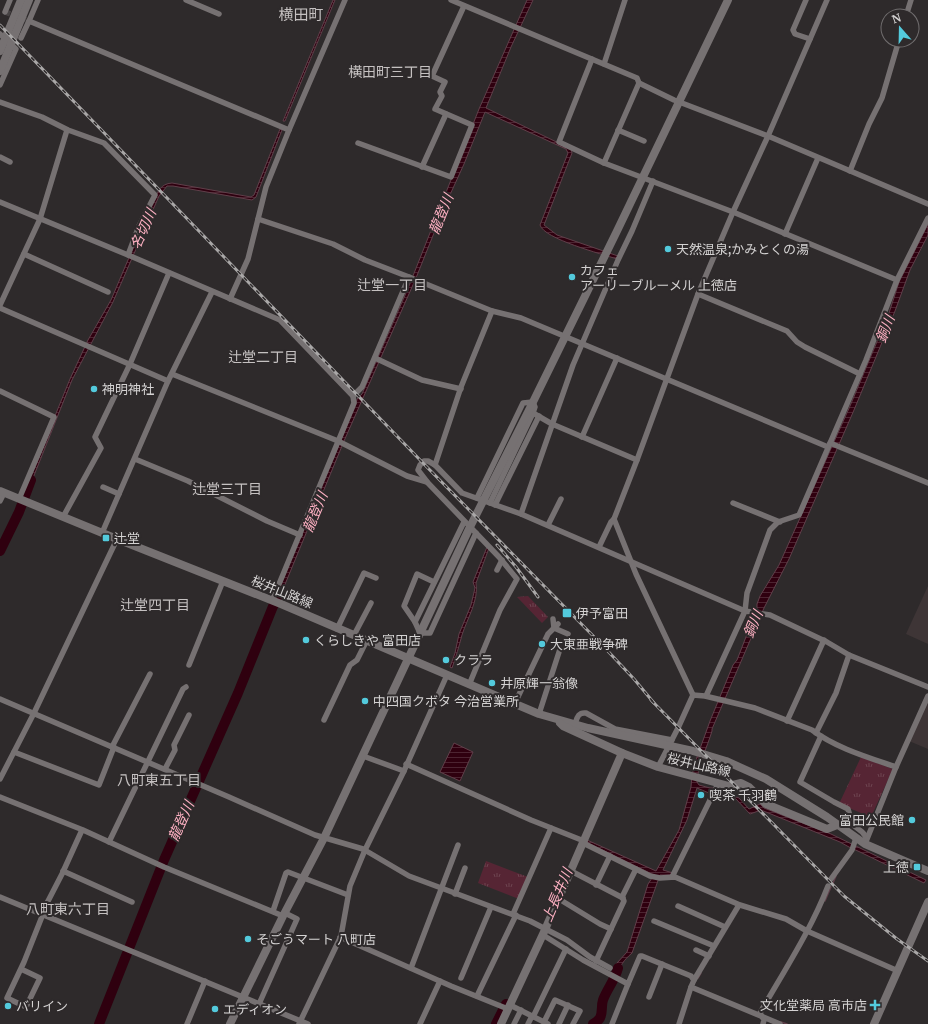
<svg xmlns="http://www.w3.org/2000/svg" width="928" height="1024" viewBox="0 0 928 1024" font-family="Merriweather,'Noto Sans JP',serif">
  <defs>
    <pattern id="grass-tufts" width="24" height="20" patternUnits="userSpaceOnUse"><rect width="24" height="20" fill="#562534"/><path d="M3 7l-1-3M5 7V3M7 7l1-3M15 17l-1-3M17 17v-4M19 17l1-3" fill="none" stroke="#6d4450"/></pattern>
    <pattern id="water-rules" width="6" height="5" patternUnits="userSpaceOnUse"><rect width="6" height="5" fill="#2f000f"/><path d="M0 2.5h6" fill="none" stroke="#4c2431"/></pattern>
  </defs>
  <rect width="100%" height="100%" fill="#2e2a2b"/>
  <g fill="#3e3536">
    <path d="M928,586v58l-22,-10z"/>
    <path d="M928,697v52l-19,-8z"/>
  </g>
  <g fill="url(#grass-tufts)">
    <path d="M528,596l20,21 -6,6 -25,-26z"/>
    <path d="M861,757l32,12 -22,48 -32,-13z"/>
    <path d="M486,861l42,16 -9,22 -41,-16z"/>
  </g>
  <g fill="url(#water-rules)" stroke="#603f4a">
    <path d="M333,0h2l-50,121h-2z"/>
    <path d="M527,0h6l-22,47 -25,61 85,41 1,4 -28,72 13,10 61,21 -1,3c-15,-5 -73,-20 -77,-34l28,-72 -2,-4 -81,-37 -21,52 -20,44 -28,70 -72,163 -65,158 -4,-2 81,-193 1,-5 5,-5 47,-108 70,-177z"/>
    <path d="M280,129l2,1 -26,67 -4,3 -79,-14h-6l-8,10 -46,106 -41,78 -45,113 -3,-1 46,-113 18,-39 23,-40 42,-99c6,-10 7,-17 19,-18l79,14 3,-2z"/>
    <path d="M928,224v11l-18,35 -15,41 -41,99 -65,149 -25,49 -52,121v2c-5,17 -14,33 -15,51l2,3 11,3h4l25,10 10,11 11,-5 4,4 67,26 95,46 -2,3 -64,-31 -11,-5 -9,-5 -79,-32 -11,4 -14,-15 -19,-5 -8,-1 -12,-5 -10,32 -24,50 10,3 -1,2h-12l-28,78c-8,7 -13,13 -14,23l-5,-1 4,-12 10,-11 21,-68 6,-9 -66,-32 -1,-3 69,31 23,-41 12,-43 1,-12 5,-18 13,-36 23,-56 4,-5 14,-36 6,-14v-6l3,-8 19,-31 71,-159 39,-93 10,-31z"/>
    <path d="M487,547l2,1 -13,35c3,17 -9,36 -14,52 -3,11 -6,22 -10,33l-2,-1 5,-14 4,-19 12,-29 4,-17 -2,-6z"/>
    <path d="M454,743l19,9 -13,29 -20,-9z"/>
  </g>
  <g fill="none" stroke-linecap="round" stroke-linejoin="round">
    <g stroke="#603f4a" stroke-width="1.5">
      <path d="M833,883l3,-7"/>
      <path d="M825,901l6,-14"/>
      <path d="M698,978l3,-5"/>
      <path d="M781,1022l6,2"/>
    </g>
    <g stroke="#2f000f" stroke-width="10">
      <path d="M0,551l19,-39 12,-32"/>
      <path d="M99,1024l65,-164 74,-167 40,-99"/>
      <path d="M496,1024l10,-20"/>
      <path d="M593,1024c3,-2 5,-3 7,-6 3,-6 1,-12 3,-18 4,-11 12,-20 15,-32"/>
    </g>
    <path stroke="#474344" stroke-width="5.5" stroke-dasharray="5.5 3" stroke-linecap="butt" d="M5,12l24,9"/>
    <g stroke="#767172" stroke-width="5.5">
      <path d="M186,0l33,14"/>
      <path d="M451,0l186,78 2,5 35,17 94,36 160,68"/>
      <path d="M806,0l-13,30 2,4 15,5"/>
      <path d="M5,12l5,-12"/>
      <path d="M906,16l5,-16"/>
      <path d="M29,21l9,-21"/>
      <path d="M0,34l16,15 -16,36"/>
      <path d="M21,38l8,-17 260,109"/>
      <path d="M592,59l-33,83 45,21 129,49 164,68"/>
      <path d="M604,64l21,-64"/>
      <path d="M0,102l42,15 26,13 36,13 51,52 -16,31 -11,29"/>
      <path d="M618,130l26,11"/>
      <path d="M358,143l93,34 21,-52 -37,-16 7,-13 -2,-4 5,-10 -13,-6 32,-70"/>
      <path d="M0,157l10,5"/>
      <path d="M604,163l35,-80"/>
      <path d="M422,167l24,-53"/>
      <path d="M850,171l19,-47 13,-26 17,-58"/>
      <path d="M0,202l128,53 152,65 73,76 1,7 -82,198"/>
      <path d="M258,219l75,25 32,16 44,17 83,34 29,7 307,129"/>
      <path d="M785,234l33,-76"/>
      <path d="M24,254l84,38"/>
      <path d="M698,294l89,37 10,11 8,5 55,27"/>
      <path d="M230,299l18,-40 18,-72 23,-57 56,-130"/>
      <path d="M0,305l40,-86 27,-89"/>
      <path d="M0,308l168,73"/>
      <path d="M375,358l47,22 39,9"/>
      <path d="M172,374l166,67 69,35 20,6"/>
      <path d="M0,391l54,26 -35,82"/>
      <path d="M353,396l9,-9 47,-110"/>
      <path d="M533,413l19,11 85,36"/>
      <path d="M582,437l35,-79"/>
      <path d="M830,443l98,40"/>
      <path d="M135,459l53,22 79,40 33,14"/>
      <path d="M435,465l26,-78 31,-76"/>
      <path d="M103,487l16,7"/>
      <path d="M477,498l46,-95 10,-1 2,5 -2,6 -43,90"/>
      <path d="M0,501l4,-8"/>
      <path d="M733,503l47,19"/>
      <path d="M495,505l44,-89"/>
      <path d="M521,514l52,-149 45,-105 14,-29 21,-50"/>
      <path d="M63,517l38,-69 -6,-11 35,-73 39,-91"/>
      <path d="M464,522l-49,100 5,11h10l46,-100"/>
      <path d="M548,525l13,-26"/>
      <path d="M102,533l66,-152 44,-89"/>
      <path d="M599,547l12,-25 3,-3"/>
      <path d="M497,570l5,-10"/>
      <path d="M553,619l1,9 14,6"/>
      <path d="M415,622l-11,-16 13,-32 17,8"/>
      <path d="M337,629l27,-56 12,5"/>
      <path d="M354,635l17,-32"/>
      <path d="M189,665l34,-84"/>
      <path d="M469,685l31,-75 17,-31 -18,-22 -71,-74 -10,-13 2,-5 4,-4h4l7,4 27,28 59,21 224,97 25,4 57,27 22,13 79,32"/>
      <path d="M693,695l12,1 50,12 57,22c24,18 55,27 84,37"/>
      <path d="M706,696l39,-85 2,-18 23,-63 8,-8 21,-7 67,-155 31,-80 31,-62"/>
      <path d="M0,699l229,98 86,38 48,14 46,27 121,45 37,19 23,17 20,11"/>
      <path d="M515,703l33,-69 10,-10"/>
      <path d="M539,714l21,-65"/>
      <path d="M324,720l26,-55 7,-5 10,-20"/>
      <path d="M787,721l37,-81"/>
      <path d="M575,724c2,-6 3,-12 11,-11l29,16 57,11"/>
      <path d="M816,733l20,-40 13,-38"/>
      <path d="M821,736l-21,46 34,20 14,7 2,7 -1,2c4,12 12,9 17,19l-2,5"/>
      <path d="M112,747l38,-73"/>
      <path d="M14,752l85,33 15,-38"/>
      <path d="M363,756l41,15"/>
      <path d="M406,764l125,56 53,21"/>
      <path d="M658,767l20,-39 15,-33 -57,-121 -22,-55 23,-59 61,-166 35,-82 35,-76 59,-136"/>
      <path d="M165,769l10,-19 -1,-5 15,-30"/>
      <path d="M0,779l34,-66 83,-174"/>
      <path d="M0,797l83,33 81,37 119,49"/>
      <path d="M109,842l74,-153 3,-2"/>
      <path d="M583,843l67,33 10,2 15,-1 65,28 46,14 21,12 91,40"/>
      <path d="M865,844l31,-77 32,-71"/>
      <path d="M63,871l69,31"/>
      <path d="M571,871l52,27"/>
      <path d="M672,877l46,-93"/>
      <path d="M831,879l21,-29 4,-12"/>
      <path d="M596,885l14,-29"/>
      <path d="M455,894l10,-26"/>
      <path d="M0,897l308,127"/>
      <path d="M559,899l41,25 11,5"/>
      <path d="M678,906l47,21"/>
      <path d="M273,911l13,-38 2,-1 60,23"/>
      <path d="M513,914l38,-86"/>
      <path d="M654,921l60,25"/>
      <path d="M543,935l40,25 45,24 12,-28h2l49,20 3,4 -3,7 89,37"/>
      <path d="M340,937l111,49 57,23"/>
      <path d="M696,950l13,6"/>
      <path d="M596,961l28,-60 -2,-4 14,-28"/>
      <path d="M411,968l47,-123"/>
      <path d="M21,969l19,9 -14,29 -19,-9 17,-36 19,-48 3,-9 16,-31 20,-44"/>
      <path d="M461,978l30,-71"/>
      <path d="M694,980l45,-75"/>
      <path d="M477,996l39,-81"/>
      <path d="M649,997l13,-33"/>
      <path d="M259,1004l38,-85 -12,-6"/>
      <path d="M510,1005l38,19"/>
      <path d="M533,1017l33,-68"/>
      <path d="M544,1022l11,-22 25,11 -7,13"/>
      <path d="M187,1024l18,-43"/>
      <path d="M299,1024l42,-88 9,-50 15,-36 39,-79 43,-96"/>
      <path d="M420,1024l20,-43"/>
      <path d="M514,1024l7,-14"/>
      <path d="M528,1024l4,-8"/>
      <path d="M559,1024l9,-19"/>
      <path d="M612,1024l16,-40"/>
      <path d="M679,1024l12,-37"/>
      <path d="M763,1024l1,-4 -4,-7c24,-42 51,-83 68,-127"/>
    </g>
    <g stroke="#767172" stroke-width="8">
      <path d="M0,51l21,-51"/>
      <path d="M0,71l29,-71"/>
      <path d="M0,491l117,48 164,65 258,110 49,14 105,23 33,10 40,18 61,38 38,27 63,27"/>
      <path d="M560,723l3,3 59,27 36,14 71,19 12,-3 8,4 17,17 61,25 10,-4"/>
      <path d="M230,1024l53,-108 41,-78 145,-309 64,-127 84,-171 111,-231"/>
      <path d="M501,1024l43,-92 78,-179"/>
      <path d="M874,1024l54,-122"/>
    </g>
    <g stroke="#a9a7a7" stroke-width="3">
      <g id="rail">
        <path d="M0,25l422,437 182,185 30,32 20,24"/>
        <path d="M497,545l19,22 22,30"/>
        <path d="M651,700l193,196 53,43 31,22"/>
      </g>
    </g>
    <use href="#rail" stroke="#2e2a2b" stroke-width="1.5" stroke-dasharray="4.5" stroke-linecap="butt"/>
  </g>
  <g fill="#53cadc" stroke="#2e2a2b" stroke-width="1.5">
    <circle cx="668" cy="249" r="4"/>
    <circle cx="572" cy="277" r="4"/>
    <circle cx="94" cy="389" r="4"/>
    <rect x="102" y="534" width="8" height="8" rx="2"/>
    <rect x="562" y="608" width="10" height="10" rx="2"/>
    <circle cx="306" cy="640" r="4"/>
    <circle cx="542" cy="644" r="4"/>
    <circle cx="446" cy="660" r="4"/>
    <circle cx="492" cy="683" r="4"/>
    <circle cx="365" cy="701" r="4"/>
    <circle cx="701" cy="795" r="4"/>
    <circle cx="912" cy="820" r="4"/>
    <rect x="913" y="863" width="8" height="8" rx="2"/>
    <circle cx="248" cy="939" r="4"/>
    <path d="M873 999h4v4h4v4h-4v4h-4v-4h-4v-4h4z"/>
    <circle cx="8" cy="1006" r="4"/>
    <circle cx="215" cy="1009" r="4"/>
  </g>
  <g text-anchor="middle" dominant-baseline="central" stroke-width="4" stroke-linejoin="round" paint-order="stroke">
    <g font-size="13" fill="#d4d2d2" stroke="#2e2a2b" text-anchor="start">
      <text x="676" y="249">天然温泉;かみとくの湯</text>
      <text x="580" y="270">カフェ<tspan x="580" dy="15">アーリーブルーメル 上徳店</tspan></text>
      <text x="102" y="389">神明神社</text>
      <text x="114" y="538">辻堂</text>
      <text x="576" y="613">伊予富田</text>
      <text x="314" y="640">くらしきや 富田店</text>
      <text x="550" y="644">大東亜戦争碑</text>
      <text x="454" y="660">クララ</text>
      <text x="500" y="683">井原輝一翁像</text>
      <text x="373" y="701">中四国クボタ 今治営業所</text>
      <text x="709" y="795">喫茶 千羽鶴</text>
      <text x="904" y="820" text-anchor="end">富田公民館</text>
      <text x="909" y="867" text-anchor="end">上徳</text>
      <text x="256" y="939">そごうマート 八町店</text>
      <text x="867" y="1005" text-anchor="end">文化堂薬局 高市店</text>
      <text x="16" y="1006">バリイン</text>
      <text x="223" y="1009">エディオン</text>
    </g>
    <g font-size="13" fill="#d4d2d2" stroke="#2e2a2b">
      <text transform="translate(282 592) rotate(22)">桜井山路線</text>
      <text transform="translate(699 765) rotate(13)">桜井山路線</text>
    </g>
    <g font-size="14" fill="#c5c1c1" stroke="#2e2a2b">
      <text x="390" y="72">横田町三丁目</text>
      <text x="392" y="285">辻堂一丁目</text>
      <text x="263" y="357">辻堂二丁目</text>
      <text x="227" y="489">辻堂三丁目</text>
      <text x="155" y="605">辻堂四丁目</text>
      <text x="159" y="780">八町東五丁目</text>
      <text x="68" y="909">八町東六丁目</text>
    </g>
    <g font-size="14" font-style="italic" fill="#feb1c3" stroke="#2e2a2b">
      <text transform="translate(441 214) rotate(-68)">龍登川</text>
      <text transform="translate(143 229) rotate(-66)">名切川</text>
      <text transform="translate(885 329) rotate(-69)">銅川</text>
      <text transform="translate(315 512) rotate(-67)">龍登川</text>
      <text transform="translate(753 624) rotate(-67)">銅川</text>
      <text transform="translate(181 821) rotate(-66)">龍登川</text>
      <text transform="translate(557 895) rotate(-67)">上長井川</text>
    </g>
    <g font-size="15" fill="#c5c1c1" stroke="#2e2a2b">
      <text x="301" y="14">横田町</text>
    </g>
  </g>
  <g transform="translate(900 28) rotate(340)"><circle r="19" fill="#2e2a2b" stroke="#706d6e"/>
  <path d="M0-3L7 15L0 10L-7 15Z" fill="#53cadc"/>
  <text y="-6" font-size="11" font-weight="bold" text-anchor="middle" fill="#d4d2d2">N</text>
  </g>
</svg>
